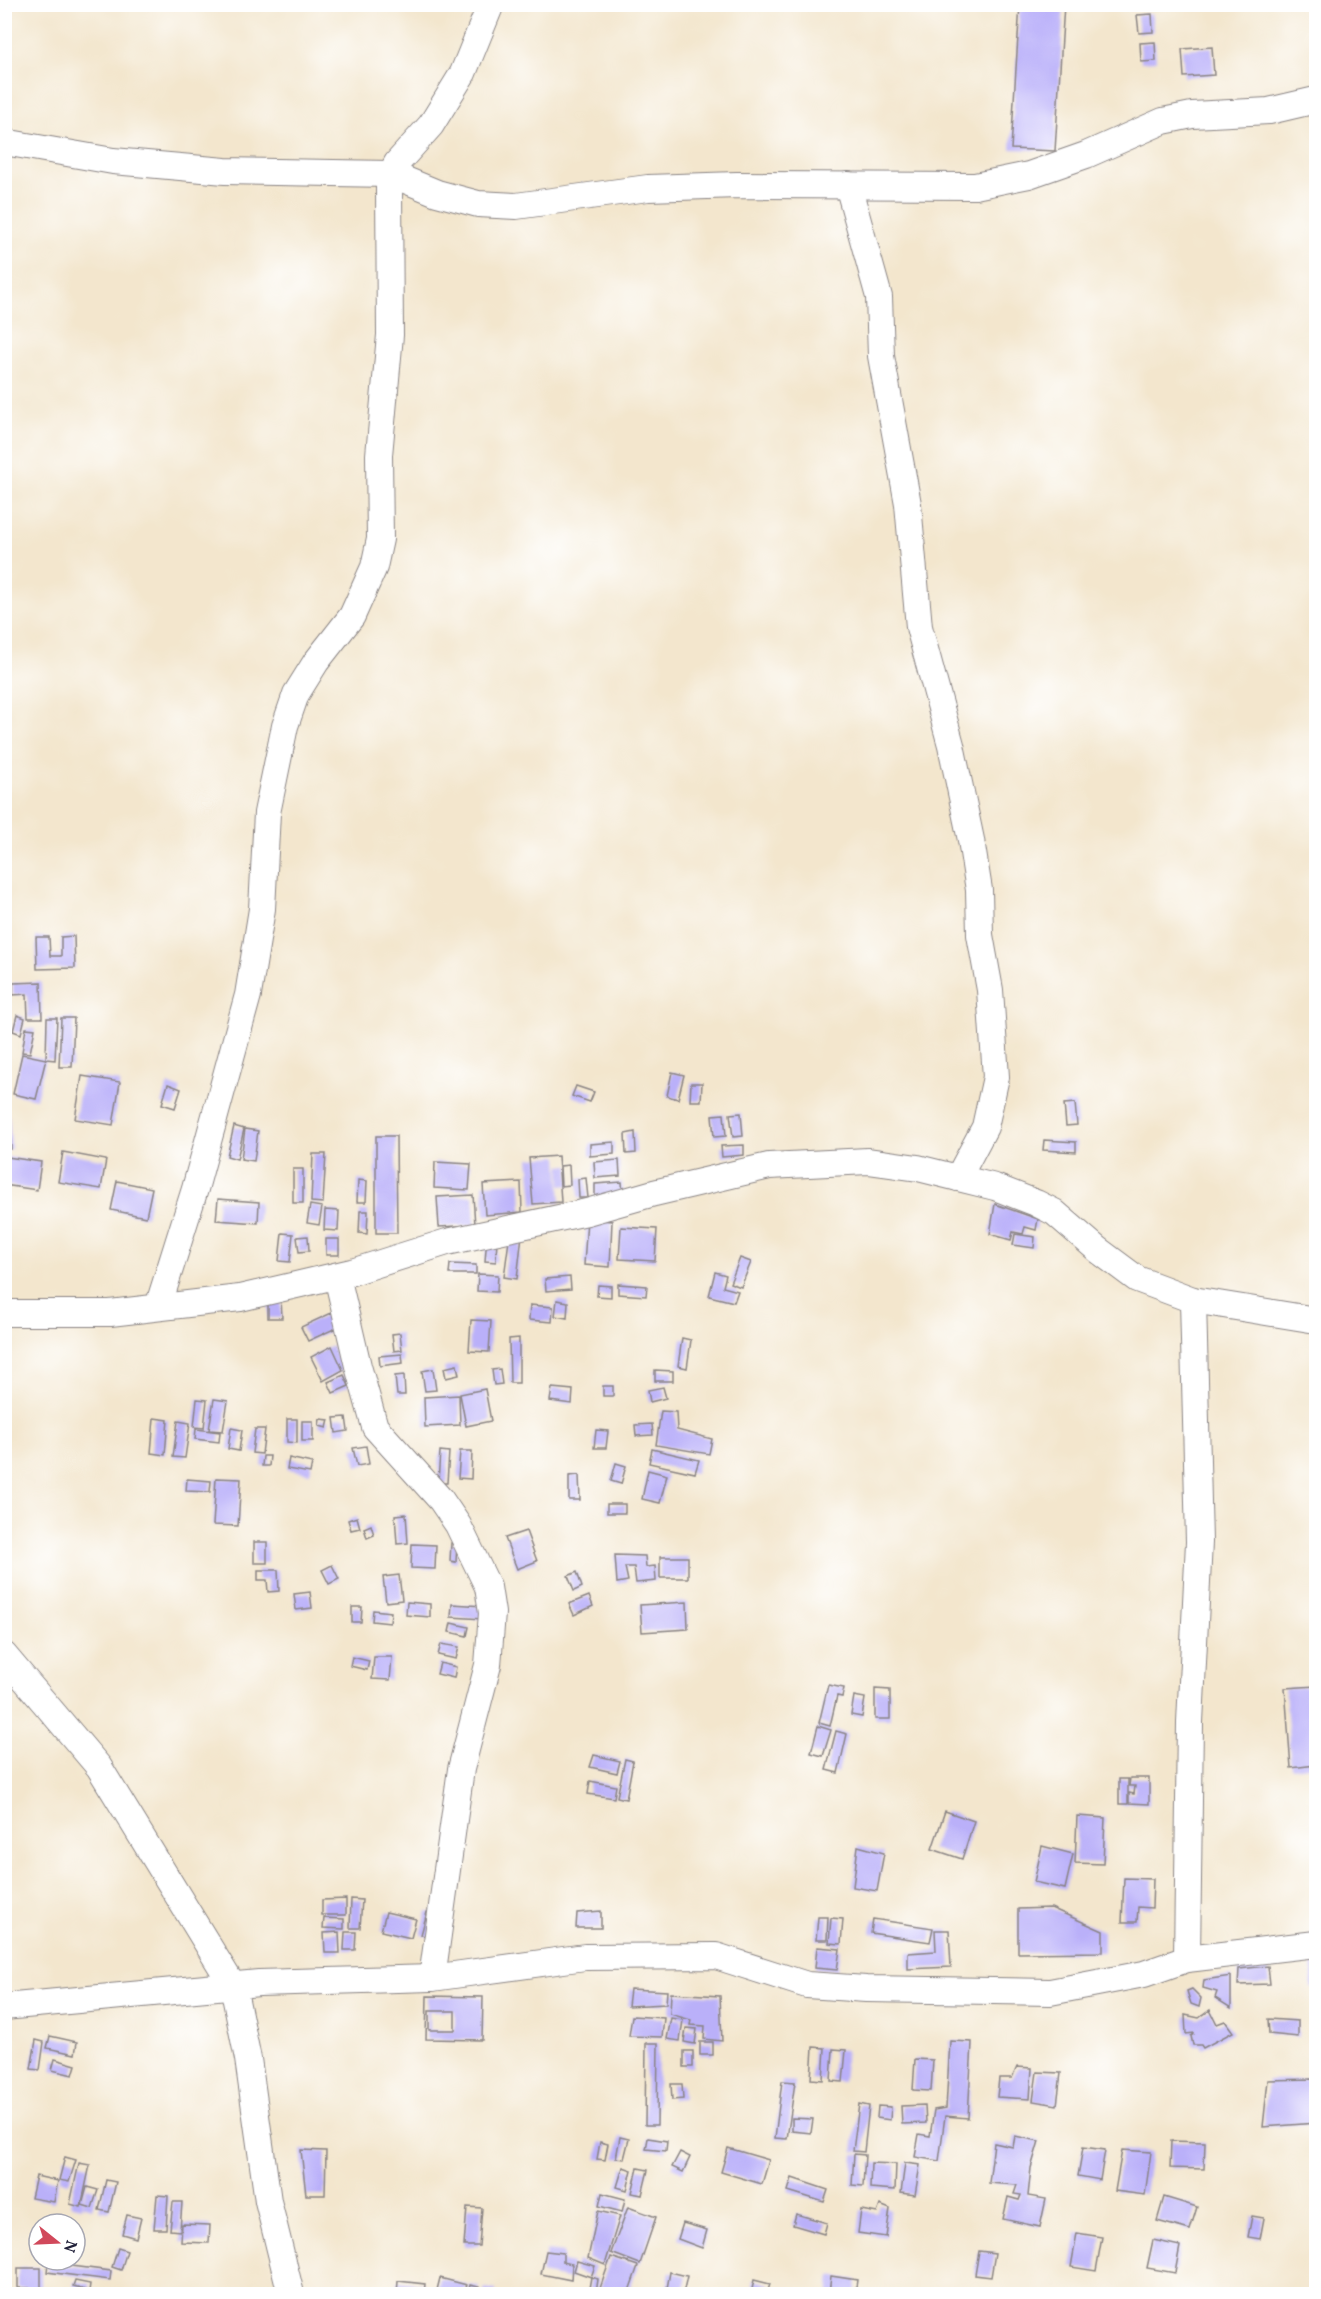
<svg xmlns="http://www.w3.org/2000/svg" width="1321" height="2299" viewBox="0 0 1321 2299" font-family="Vollkorn,serif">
  <rect width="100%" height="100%" fill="#fff"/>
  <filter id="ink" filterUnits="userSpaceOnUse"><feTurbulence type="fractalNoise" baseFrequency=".0167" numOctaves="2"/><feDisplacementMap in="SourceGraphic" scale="12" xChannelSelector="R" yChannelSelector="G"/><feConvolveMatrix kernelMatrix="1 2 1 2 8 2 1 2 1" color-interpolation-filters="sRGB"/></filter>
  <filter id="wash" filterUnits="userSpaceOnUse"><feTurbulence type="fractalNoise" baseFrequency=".008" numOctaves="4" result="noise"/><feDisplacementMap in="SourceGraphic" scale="24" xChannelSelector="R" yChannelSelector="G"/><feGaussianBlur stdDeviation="1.35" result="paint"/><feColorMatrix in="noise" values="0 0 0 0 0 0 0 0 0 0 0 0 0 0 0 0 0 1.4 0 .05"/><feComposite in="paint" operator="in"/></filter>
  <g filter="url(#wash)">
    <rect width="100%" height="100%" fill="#f3e6cd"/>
    <g id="blocks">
      <g fill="#bab0f9" fill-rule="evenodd">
        <path d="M1020,4h44l-9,147 -44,-2z"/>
        <path d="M1152,14l1,18 -14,1 -2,-18z"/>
        <path d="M1155,42l1,19 -15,1 -1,-19z"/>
        <path d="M1212,47l2,28 -30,2 -2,-28z"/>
        <path d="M74,936l1,32 -38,1 -1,-32h13l1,19h11v-19z"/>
        <path d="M41,982l1,36h-14l-1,-24 -14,1v-12z"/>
        <path d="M17,1015l8,3 -4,16 -8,-3z"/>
        <path d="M47,1018h10l-2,42 -9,-1z"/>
        <path d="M61,1018h13l-2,49h-13z"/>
        <path d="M26,1028l9,1 -5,24 -8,-1z"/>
        <path d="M22,1054l24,5 -10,40 -23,-5z"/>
        <path d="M672,1072l12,3 -6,24 -11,-3z"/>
        <path d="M82,1076l38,6 -7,43 -38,-6z"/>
        <path d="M691,1083h11l-1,18h-11z"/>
        <path d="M168,1084l13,5 -6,19 -13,-4z"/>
        <path d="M576,1086l18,6 -4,10 -18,-6z"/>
        <path d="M1075,1103l2,22 -11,1 -2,-22z"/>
        <path d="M4,1113h5l2,36 -7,1z"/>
        <path d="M741,1113l2,23 -10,1 -3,-23z"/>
        <path d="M724,1114l2,22 -12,1 -2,-22z"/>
        <path d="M234,1126l10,3 -7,30 -10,-3z"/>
        <path d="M245,1129l13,2 -4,30 -13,-2z"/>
        <path d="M635,1132l1,21 -10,1 -1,-20z"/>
        <path d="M376,1136h20l1,97h-21z"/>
        <path d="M1044,1140l32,2v10l-33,-2z"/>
        <path d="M614,1142v12l-24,2v-12z"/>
        <path d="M744,1145v10l-22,2 -1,-11z"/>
        <path d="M63,1152l43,8 -5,29 -43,-7z"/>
        <path d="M313,1154h13l-3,49 -12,-1z"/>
        <path d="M558,1156l3,46 -28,2 -4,-46z"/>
        <path d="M7,1157l34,5 -4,28 -33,-5z"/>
        <path d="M619,1160l1,16 -25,2 -1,-16z"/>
        <path d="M435,1162l36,2 -2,26 -35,-2z"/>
        <path d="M569,1165l1,20 -9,1 -1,-20z"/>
        <rect x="293" y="1169" width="10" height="34"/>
        <path d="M586,1178l2,20h-9l-1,-19z"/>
        <path d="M358,1180l9,1 -1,21h-9z"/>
        <path d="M117,1181l35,7 -6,29 -35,-7z"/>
        <path d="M521,1182l1,30 -37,3 -2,-31z"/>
        <path d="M622,1182l1,14 -28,2v-14z"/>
        <path d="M473,1195l2,30 -36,2 -2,-30z"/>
        <path d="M218,1199l41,3 -1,21 -42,-3z"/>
        <path d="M995,1204l43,15 -2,11 -11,-3 -2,7 -10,-2 -2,8 -21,-6z"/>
        <path d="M310,1205l12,2 -3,18 -12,-2z"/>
        <path d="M325,1210l14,1 -1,20 -14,-1z"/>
        <path d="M360,1211h8l-1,23 -8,-1z"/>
        <path d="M587,1219l25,2 -2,46 -26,-2z"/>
        <path d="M621,1227l36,2 -2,32 -36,-2z"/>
        <path d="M282,1233l11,1 -3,28 -11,-1z"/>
        <path d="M510,1233l12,2 -5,44 -13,-2z"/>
        <path d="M1015,1234l20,3 -1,11 -21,-3z"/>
        <path d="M308,1236l1,15 -10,1 -2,-15z"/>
        <path d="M487,1237l10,1 -1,24 -11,-1z"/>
        <rect x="326" y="1239" width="13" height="16"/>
        <path d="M740,1258l11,4 -10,25 -11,-4z"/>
        <path d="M450,1264l26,1v9h-27z"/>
        <path d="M715,1272l11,3 -3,12 15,4 -4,11 -25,-6z"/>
        <path d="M478,1274l20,1 -1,17 -20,-1z"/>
        <path d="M570,1277l1,12 -25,2 -1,-12z"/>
        <path d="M618,1284l29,2 -1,10 -28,-2z"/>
        <path d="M598,1285l13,1v11l-14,-1z"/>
        <path d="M268,1299h13l1,19h-14z"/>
        <path d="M557,1300l11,2 -1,16 -12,-2z"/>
        <path d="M530,1305l23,2 -1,15 -23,-2z"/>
        <path d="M338,1310l7,14 -37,17 -7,-14z"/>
        <path d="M471,1320l20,1 -2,31 -20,-1z"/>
        <path d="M400,1333l2,17 -8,1 -2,-17z"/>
        <path d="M519,1338v45h-9l-1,-44z"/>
        <path d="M682,1338l9,2 -4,28 -9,-2z"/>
        <path d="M332,1346l11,24 -20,11 -12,-24z"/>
        <path d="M402,1354l1,9 -23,3 -1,-10z"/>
        <path d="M457,1365l2,10 -13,3 -2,-10z"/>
        <path d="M433,1369l3,21 -11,1 -3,-20z"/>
        <path d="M500,1369l2,15 -8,1 -2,-15z"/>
        <path d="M655,1370l18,1v10h-18z"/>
        <path d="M344,1375l5,11 -16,7 -5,-11z"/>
        <path d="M404,1375l1,20h-8l-2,-19z"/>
        <rect x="603" y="1386" width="10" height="10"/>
        <path d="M663,1387l3,11 -16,4 -2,-12z"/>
        <path d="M552,1388l21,2 -1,14 -22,-3z"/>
        <path d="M485,1389l6,32 -25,5 -6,-32z"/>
        <path d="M459,1395l1,30 -35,2 -1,-30z"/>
        <path d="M197,1399l10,1 -3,28 -10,-1z"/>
        <path d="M214,1399l14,2 -5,30 -14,-1z"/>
        <path d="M661,1411l15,1 1,18 35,9 -3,15 -53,-9z"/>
        <path d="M346,1417l2,14 -12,2 -2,-15z"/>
        <path d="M154,1418l14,2 -3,35 -14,-2z"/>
        <path d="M287,1419h10v24l-10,-1z"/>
        <path d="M320,1419l9,1 -2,8 -8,-2z"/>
        <path d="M178,1421l12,2 -5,35 -12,-1z"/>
        <rect x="302" y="1421" width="11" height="20"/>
        <path d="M652,1424l1,11 -17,1 -1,-11z"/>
        <path d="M231,1428l11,2 -3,21 -11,-2z"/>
        <path d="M196,1429l24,3 -1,10 -24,-3z"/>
        <path d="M255,1429h10l-3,25 -10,-1z"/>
        <path d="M596,1430l12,1 -2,17h-12z"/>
        <path d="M366,1446l3,18 -12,2 -4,-18z"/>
        <path d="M652,1449l47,11 -4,13 -46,-10z"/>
        <path d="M440,1451l9,1 -2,31h-9z"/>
        <path d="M460,1451h12l-1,28 -13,-1z"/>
        <path d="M263,1456h7l-1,10h-7z"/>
        <path d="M289,1458l23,5 -2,10 -23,-4z"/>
        <path d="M616,1463l10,3 -5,18 -10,-3z"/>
        <path d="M648,1470l19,5 -7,28 -18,-4z"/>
        <path d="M579,1475l1,25h-11v-24z"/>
        <path d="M216,1478l25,1 -3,47 -25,-1z"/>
        <path d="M187,1479l24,2 -1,11 -24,-1z"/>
        <rect x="607" y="1504" width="18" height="9"/>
        <path d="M406,1514l2,29 -11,1 -2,-29z"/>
        <path d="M357,1517l3,11 -9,2 -3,-10z"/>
        <path d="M371,1525l3,10 -7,3 -3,-10z"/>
        <path d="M526,1531l11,30 -20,8 -12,-31z"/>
        <rect x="254" y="1542" width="13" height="21"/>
        <path d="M451,1543h6l-1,19 -6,-1z"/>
        <path d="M412,1544l24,1 -1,24 -24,-1z"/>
        <path d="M615,1555l30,1 1,11 9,-1 1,15 -20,2 -2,-16h-9l3,14 -11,2z"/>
        <rect x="660" y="1557" width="28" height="21"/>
        <path d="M332,1565l7,14 -10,5 -7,-14z"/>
        <path d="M258,1570h20l1,21 -11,1 -1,-12h-9z"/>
        <path d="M577,1572l5,15 -8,4 -6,-15z"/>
        <path d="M399,1575l3,25 -16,2 -3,-25z"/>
        <path d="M310,1592l2,16 -16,2 -2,-16z"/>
        <path d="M589,1596l4,10 -19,9 -5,-11z"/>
        <path d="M407,1602l23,2v13l-24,-2z"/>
        <path d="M687,1602l1,27 -46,3 -2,-27z"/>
        <path d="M452,1604l31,2v13l-32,-2z"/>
        <path d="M352,1607h10l-1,15h-9z"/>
        <path d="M373,1610l18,2 -1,11 -18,-2z"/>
        <path d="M451,1623l18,4 -2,9 -18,-4z"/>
        <path d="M441,1644l18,3 -3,12 -18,-4z"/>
        <path d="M352,1657l17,4 -2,9 -17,-4z"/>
        <path d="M374,1657h18l-2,23 -18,-1z"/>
        <path d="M440,1663l16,4 -2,11 -17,-4z"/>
        <path d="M828,1685l16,3 -2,9 -5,-1 -7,30 -11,-3z"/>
        <path d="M1316,1686v79l-25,3 -6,-80z"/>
        <path d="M875,1689l15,1v29h-15z"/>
        <path d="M854,1696l11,2 -3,19 -11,-2z"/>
        <path d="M818,1726l13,4 -8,26 -12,-3z"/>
        <path d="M836,1731l11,3 -9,39 -12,-3z"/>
        <path d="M594,1755l26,6 -3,12 -27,-6z"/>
        <path d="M625,1759l8,2 -7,38 -9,-2z"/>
        <path d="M1130,1778h19v26l-20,-1v-10l5,1 1,-8h-6z"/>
        <rect x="1119" y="1779" width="9" height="25"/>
        <path d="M590,1781l26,5 -2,12 -26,-4z"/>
        <path d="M945,1811l29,10 -12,38 -30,-10z"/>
        <path d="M1077,1816l28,2 -2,46 -28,-1z"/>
        <path d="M858,1846l26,7 -7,38 -24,-4z"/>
        <path d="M1042,1846l31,8 -8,35 -31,-7z"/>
        <path d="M1124,1878l29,1 -1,29 -14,-1 -1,15h-15z"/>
        <path d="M346,1899v16h-24v-15z"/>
        <path d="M351,1899l11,1 -2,28h-10z"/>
        <path d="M1051,1908l52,23v21l-85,1v-44z"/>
        <path d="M601,1911v17h-25l1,-15z"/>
        <path d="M386,1912l30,7 -5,19 -30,-7z"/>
        <path d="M427,1912l10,2 -6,23 -10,-2z"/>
        <path d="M818,1917h10l-1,23h-11z"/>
        <path d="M324,1918l20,1v10l-21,-1z"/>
        <path d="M831,1918l12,1 -2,25 -12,-1z"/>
        <path d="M873,1919l60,9 -3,14 -59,-9z"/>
        <path d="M935,1930h14l2,37 -43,2v-16l28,-2z"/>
        <path d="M339,1932l1,21h-15l-1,-20z"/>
        <path d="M345,1932h11l-1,18h-11z"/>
        <path d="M817,1947l23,2 -3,21 -22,-2z"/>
        <path d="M1316,1963v25h-5l2,-24z"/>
        <path d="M1268,1966l2,18 -32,1 1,-16z"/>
        <path d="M1231,1976v32l-16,-10 2,-6 -14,-4 1,-8z"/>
        <path d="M630,1989l37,2 -1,13 -38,2z"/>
        <path d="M1192,1989l9,9 -2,9 -8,-3 -4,-13z"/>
        <path d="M671,1993l49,3 2,45 -18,-2 1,-13 -15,-1 1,-5 -21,-6z"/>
        <path d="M427,1996l56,1 -1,43 -56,-1zM429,2011h26v19h-26z"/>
        <path d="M1210,2010l7,14 8,-3 8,11 -30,16 -2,-3h-8l-2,-9 3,-2v-1l-8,1 -1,-19 14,3z"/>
        <path d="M632,2016l32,2 -2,19 -33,-1z"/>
        <path d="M671,2018l12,2 -3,21 -13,-2z"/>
        <path d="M1268,2019l30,2v16l-29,-3z"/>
        <path d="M686,2028l11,1 -2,15 -11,-2z"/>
        <path d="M50,2036l27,6 -2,12 -28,-6z"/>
        <path d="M36,2040l8,2 -4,28 -9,-1z"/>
        <path d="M950,2041l22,1 -4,76 -23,-2 -6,45 -24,-4 4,-23 11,2 4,-26 12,-2z"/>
        <rect x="700" y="2042" width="13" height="13"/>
        <path d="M646,2043h12l-1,82h-12z"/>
        <path d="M813,2047l12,1 -2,32 -12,-1z"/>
        <path d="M833,2049l13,1 -3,32 -12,-1z"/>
        <rect x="684" y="2051" width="9" height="16"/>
        <path d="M55,2059l21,6 -3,10 -21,-5z"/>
        <path d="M915,2059l18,1 -2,31 -18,-1z"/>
        <path d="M1017,2067l15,1 -2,31 -33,-2 2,-19h13z"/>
        <path d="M1037,2072l24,1 -4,32 -24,-4z"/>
        <path d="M1313,2079v7h3v37l-53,4 5,-47z"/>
        <path d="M782,2081l13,1 -8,57 -12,-1z"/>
        <path d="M671,2084h11l1,15 -11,1z"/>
        <path d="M859,2104l10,2 -5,46 -11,-1z"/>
        <path d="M925,2105l1,18 -24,1 -1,-18z"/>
        <path d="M878,2106l13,1 -1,13 -13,-2z"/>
        <path d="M792,2118l21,1 -2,14 -19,-2z"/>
        <path d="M1015,2136l24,5 -8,27 -3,28 18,3 -6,28 -37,-8 5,-22 11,3 2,-5 -7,-1 3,-9 -28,-2 5,-40 19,4z"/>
        <path d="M620,2137l9,2 -5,20 -8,-1z"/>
        <path d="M648,2138l19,3 -1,10 -20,-2z"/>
        <path d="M1171,2141l34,1 -1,27 -34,-1z"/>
        <path d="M600,2142l8,2 -3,16 -8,-1z"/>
        <path d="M1083,2147l22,3 -5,30 -22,-4z"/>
        <path d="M728,2148l41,12 -7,24 -41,-12z"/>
        <path d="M301,2150l25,1 -1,44h-19z"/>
        <path d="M1122,2150l29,2 -6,43 -30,-4z"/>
        <path d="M680,2152l10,5 -7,15 -11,-5z"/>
        <path d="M854,2154l11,1 -2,31 -11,-1z"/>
        <path d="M65,2157l11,3 -7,22 -10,-2z"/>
        <path d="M79,2163l11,2 -9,42 -11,-3z"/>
        <path d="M871,2163l25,1 -1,26 -25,-2z"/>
        <path d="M905,2163l15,2 -5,30 -14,-2z"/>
        <path d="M623,2167l9,3 -5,20 -10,-3z"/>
        <path d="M638,2168l10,2 -6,25 -10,-2z"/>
        <path d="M36,2176l22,5 -4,21 -23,-4z"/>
        <path d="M792,2178l36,12 -4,12 -36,-11z"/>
        <path d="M106,2180l10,2 -7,30 -10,-2z"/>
        <path d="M87,2187l11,3 -6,18 -10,-3z"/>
        <path d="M602,2193l23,6 -3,13 -23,-6z"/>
        <path d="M157,2195l11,1 -2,33h-12z"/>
        <path d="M1164,2197l33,10 -7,23 -33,-9z"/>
        <path d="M173,2202h9l-2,29 -10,-1z"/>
        <path d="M880,2205l10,4 -4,28 -28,-4 3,-23 16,3z"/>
        <path d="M467,2207l15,1 -3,38h-15z"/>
        <path d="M628,2207l28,10 -16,47 -29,-11z"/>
        <path d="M598,2211l22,5 -15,49 -17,-7z"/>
        <path d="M796,2214l31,9 -3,11 -31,-9z"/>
        <path d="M127,2215l14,3 -5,20 -14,-4z"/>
        <path d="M1252,2216l12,2 -4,21 -12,-2z"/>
        <path d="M683,2223l24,7 -5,18 -24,-9z"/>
        <path d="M182,2224l28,1 -1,18 -28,-1z"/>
        <path d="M1077,2233l25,4 -6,34 -25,-4z"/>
        <path d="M1153,2240l27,6 -5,27 -28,-5z"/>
        <path d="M118,2248l9,3 -6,19 -9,-3z"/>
        <path d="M546,2251l17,2v9l9,2 -1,16 -30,-6z"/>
        <path d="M979,2251l16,2 -4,24 -16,-2z"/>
        <path d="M611,2257l27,9 -10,28h-30z"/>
        <path d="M577,2261l18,5 -4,11 -17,-6z"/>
        <path d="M48,2263l63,8 -1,9 -63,-8z"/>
        <rect x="18" y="2268" width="23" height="20"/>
        <path d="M670,2272l17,4 -4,18h-17z"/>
        <path d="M831,2276l26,4 -2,14h-26z"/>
        <path d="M591,2277l7,2 -2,15h-8z"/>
        <path d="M440,2278l27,7 -3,9h-28z"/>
        <path d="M754,2280l16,4 -3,10h-16z"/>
        <path d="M75,2281l15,3 -1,7 -16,-4z"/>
        <path d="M398,2281l27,3 -1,10h-27z"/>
        <path d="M470,2285l9,2 -1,7h-10z"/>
        <path d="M485,2288l11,2 -1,4h-12z"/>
      </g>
    </g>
  </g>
  <g filter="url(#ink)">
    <use href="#blocks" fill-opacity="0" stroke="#8a8484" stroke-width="1.5"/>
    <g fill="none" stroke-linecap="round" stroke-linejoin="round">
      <g stroke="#8a8484" stroke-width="28">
        <g id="street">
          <path d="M4,142l109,19 112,10 166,3 46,19 41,11 38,2 132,-18 89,-3 238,1 54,-11 57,-20 77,-34 29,-6 77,-4 47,-11"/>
          <path d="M848,185l31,112 2,59 27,148 11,123 32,118 20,95 8,50 1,45 10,55 6,87 -11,50 -27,51"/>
          <path d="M337,1276l21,90 17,61 66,73 17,25 30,62 4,26 -4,52 -27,104 -29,209"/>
          <path d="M158,1307l37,-118 53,-194 14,-86 5,-96 18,-87 11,-32 20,-32 36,-46 22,-49 6,-28 -1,-84 11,-120 -1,-149 2,-12 6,-11 34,-38 32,-52 28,-69"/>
          <path d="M4,1313h106l130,-15 112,-26 95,-30 140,-30 67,-19 115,-27 99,-5 50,7 40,10 37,9 41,16 18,9 44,38 39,29 56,21 123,20"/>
          <path d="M4,1655l95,112 134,219 15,73 20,142 23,93"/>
          <path d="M1187,1959l3,-237 9,-180 -6,-242"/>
          <path d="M4,2007l255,-24 173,-5 153,-21 131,-1 91,29 59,4 184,3 94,-18 43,-15 129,-15"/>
        </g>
      </g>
      <use href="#street" stroke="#fff" stroke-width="26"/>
    </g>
  </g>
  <rect width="1321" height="2299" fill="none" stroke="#fff" stroke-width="24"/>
  <g transform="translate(57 2242) rotate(108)"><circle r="28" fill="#ffffff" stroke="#a7a7b1" stroke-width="1.5"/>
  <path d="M0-4.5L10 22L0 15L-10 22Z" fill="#d1495b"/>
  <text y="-9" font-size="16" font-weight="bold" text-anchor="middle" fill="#22223b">N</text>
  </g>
</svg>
